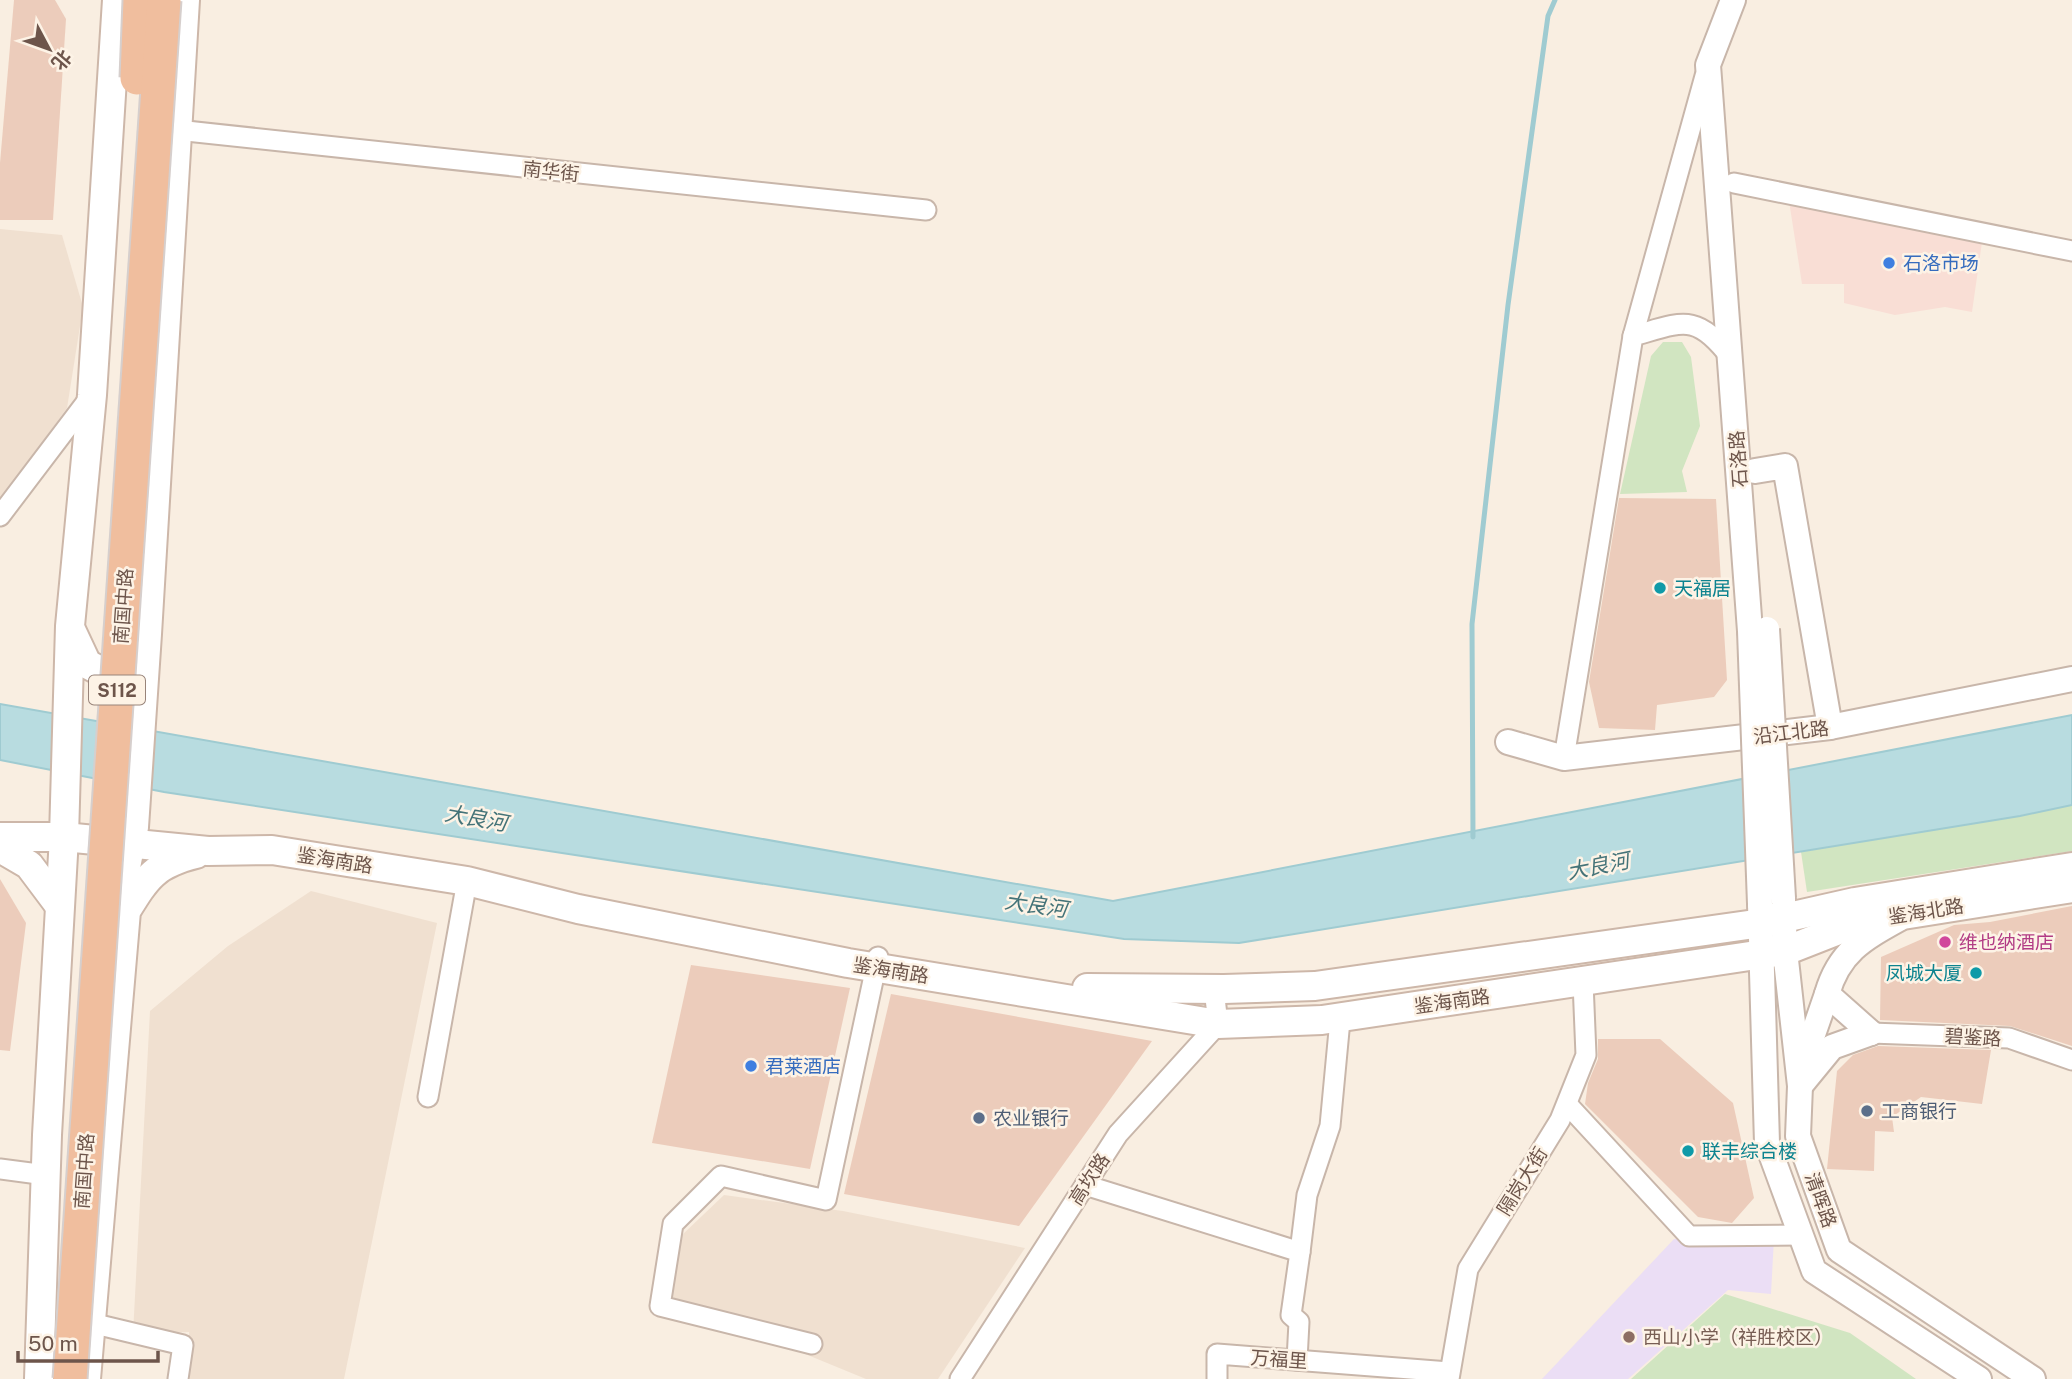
<svg xmlns="http://www.w3.org/2000/svg" width="2072" height="1379" viewBox="0 0 2072 1379" font-family="'Public Sans','Noto Sans SC',sans-serif">
  <rect width="100%" height="100%" fill="#f9eee1"/>
  <g fill="#f0e0d0">
    <path d="M0,229l62,6 21,72 -16,101 -67,92z"/>
    <path d="M311,891l126,32 -93,456h-154l-1,-47 -56,2 17,-323 78,-65z"/>
    <path d="M724,1195l119,16 182,37 -87,131h-72l-195,-80 11,-64z"/>
  </g>
  <path fill="#f9ded5" d="M1789,201l193,41 -10,70 -27,-5 -50,8 -51,-12v-19h-42z"/>
  <path fill="#ebdef5" d="M1774,1238l-3,56 -43,-4 -100,89h-86l132,-140z"/>
  <g fill="#d1e5c1">
    <path d="M1663,342h19l9,15 9,69 -18,45 5,21 -67,2 31,-138z"/>
    <path d="M2072,805v46l-265,41 -6,-40z"/>
    <path d="M1725,1294l125,39 66,46h-285z"/>
  </g>
  <path fill="#b8dce0" stroke="#9fcbd1" stroke-width="2" d="M0,704l1113,197 959,-186v90l-52,11 -781,127 -115,-4 -960,-147 -164,-32z"/>
  <g fill="none" stroke-linecap="round" stroke-linejoin="round">
    <path stroke="#9fcbd1" stroke-width="5" d="M1473,837l-1,-213 36,-319 40,-289 7,-16"/>
  </g>
  <g fill="#ecccbb">
    <path d="M14,0h41l11,19 -13,201h-53v-57z"/>
    <path d="M1619,498l97,1 11,181 -13,17 -57,8 -2,25 -56,-2 -10,-46z"/>
    <path d="M0,879l26,44 -16,128 -10,-1z"/>
    <path d="M2072,906v140l-62,-20 -130,-6 1,-63 73,-32 36,-3z"/>
    <path d="M691,965l159,23 -40,181 -158,-26z"/>
    <path d="M891,994l261,47 -133,185 -175,-32z"/>
    <path d="M1598,1039h62l73,64 21,95 -22,25 -34,-6 -113,-113 3,-21 10,-24z"/>
    <path d="M1878,1046l113,4 -9,54 -61,-7 -29,20 2,15 -19,-1 -1,40 -47,-2 10,-98 16,-16z"/>
  </g>
  <g fill="none" stroke-linecap="round" stroke-linejoin="round">
    <g stroke="#c8b6aa" stroke-width="23">
      <g id="minor">
        <path d="M177,130l749,80"/>
        <path d="M1734,183l338,68"/>
        <path d="M1633,336l72,-260"/>
        <path d="M0,516l91,-120"/>
        <path d="M1564,758l69,-422c50,-14 63,-24 98,22"/>
        <path d="M1871,1033l138,5 63,22"/>
        <path d="M428,1097l39,-216"/>
        <path d="M1567,1104l122,132 112,-1"/>
        <path d="M0,1169l46,6"/>
        <path d="M1085,1185l215,67 -9,63 8,7 -2,38"/>
        <path d="M1300,1252l7,-57 23,-69 10,-106"/>
        <path d="M91,1323l92,22 -5,34"/>
        <path d="M812,1344l-152,-38 13,-82 48,-48 105,24 52,-243"/>
        <path d="M960,1379l158,-245 100,-110 -4,-35"/>
        <path d="M1217,1379v-25l232,18"/>
        <path d="M1449,1379l19,-110 92,-149 26,-65 -3,-73"/>
      </g>
    </g>
    <g stroke="#c8b6aa" stroke-width="28">
      <g id="tertiary">
        <path d="M1733,0l-25,65 42,566"/>
        <path d="M1755,471l30,-5 45,261"/>
        <path d="M1508,742l56,16 266,-31 242,-48"/>
        <path d="M1783,900l2,51 15,135 -2,50 41,114 194,129"/>
        <path d="M1760,904l7,239 47,128 165,108"/>
        <path d="M1871,1033l-44,-39c12,-42 36,-55 72,-75"/>
        <path d="M1801,1069l26,-75"/>
        <path d="M1800,1086l32,-39 39,-14"/>
      </g>
    </g>
    <g stroke="#cdb7a9" stroke-width="32">
      <g id="secondary">
        <path d="M72,632l15,32 23,12 24,-13"/>
        <path d="M0,837h64l144,14 64,-1 195,31 111,28 270,54 370,61 104,-4 441,-66 22,-3 74,-29 213,-34"/>
        <path d="M0,848l29,17 30,40"/>
        <path d="M126,911l-2,-34 10,-50 13,-193 38,-634"/>
        <path d="M1087,988l137,1 91,-3 447,-63 93,-21 217,-35"/>
        <path d="M39,1379l8,-244 17,-298 6,-211 22,-231 25,-395"/>
        <path d="M86,1379l40,-468c21,-34 29,-47 70,-57"/>
      </g>
    </g>
    <use href="#minor" stroke="#fff" stroke-width="19"/>
    <use href="#tertiary" stroke="#fff" stroke-width="24"/>
    <use href="#secondary" stroke="#fff" stroke-width="28"/>
    <g stroke="#c8b6aa" stroke-width="28" stroke-linecap="butt">
      <g id="tertiary-bridge">
        <path d="M1767,629l16,269"/>
        <path d="M1750,631l10,273"/>
      </g>
    </g>
    <g stroke="#d6cfcd" stroke-width="37" stroke-linecap="butt">
      <g id="trunk-bridge">
        <path d="M137,78l3,-78"/>
        <path d="M70,1379l94,-1379"/>
      </g>
    </g>
    <use href="#tertiary-bridge" stroke="#fff" stroke-width="24"/>
    <use href="#trunk-bridge" stroke="#f0be9e" stroke-width="33"/>
  </g>
  <g fill="#3f7fe0" stroke="#fdf3e6" stroke-width="2.5">
    <circle cx="1889" cy="263" r="7"/>
    <circle cx="751" cy="1066" r="7"/>
  </g>
  <g fill="#0f9aa8" stroke="#fdf3e6" stroke-width="2.5">
    <circle cx="1660" cy="588" r="7"/>
    <circle cx="1976" cy="973" r="7"/>
    <circle cx="1688" cy="1151" r="7"/>
  </g>
  <circle fill="#d1479c" stroke="#fdf3e6" stroke-width="2.5" cx="1945" cy="942" r="7"/>
  <g fill="#5c6f8a" stroke="#fdf3e6" stroke-width="2.5">
    <circle cx="1867" cy="1111" r="7"/>
    <circle cx="979" cy="1118" r="7"/>
  </g>
  <circle fill="#8d6e63" stroke="#fdf3e6" stroke-width="2.5" cx="1629" cy="1337" r="7"/>
  <g text-anchor="middle" dominant-baseline="central" stroke-width="5" stroke-linejoin="round" paint-order="stroke">
    <rect fill="#fdf3e6" stroke="#98847a" stroke-width="2" x="89" y="675.5" width="56" height="29" rx="5"/>
    <g font-size="18" font-weight="bold" fill="#6d554b">
      <text x="117" y="690">S112</text>
    </g>
    <g font-size="19" fill="#6d554b" stroke="#fdf3e6">
      <text transform="translate(551 171) rotate(6)">南华街</text>
      <text transform="translate(1738 459) rotate(-94)">石洛路</text>
      <text transform="translate(123 606) rotate(-86)">南国中路</text>
      <text transform="translate(1791 732) rotate(-7)">沿江北路</text>
      <text transform="translate(335 860) rotate(9)">鉴海南路</text>
      <text transform="translate(1926 911) rotate(-9)">鉴海北路</text>
      <text transform="translate(891 970) rotate(9)">鉴海南路</text>
      <text transform="translate(1452 1001) rotate(-8)">鉴海南路</text>
      <text transform="translate(1973 1037) rotate(3)">碧鉴路</text>
      <text transform="translate(84 1171) rotate(-86)">南国中路</text>
      <text transform="translate(1089 1179) rotate(-57)">高坎路</text>
      <text transform="translate(1522 1181) rotate(-58)">隔岗大街</text>
      <text transform="translate(1821 1200) rotate(70)">清晖路</text>
      <text transform="translate(1279 1359) rotate(4)">万福里</text>
    </g>
    <g font-size="19" fill="#366cbe" stroke="#fdf3e6" text-anchor="start">
      <text x="1903" y="263">石洛市场</text>
      <text x="765" y="1066">君莱酒店</text>
    </g>
    <g font-size="19" fill="#0d838f" stroke="#fdf3e6" text-anchor="start">
      <text x="1674" y="588">天福居</text>
      <text x="1962" y="973" text-anchor="end">凤城大厦</text>
      <text x="1702" y="1151">联丰综合楼</text>
    </g>
    <g font-size="19" fill="#b23c85" stroke="#fdf3e6" text-anchor="start">
      <text x="1959" y="942">维也纳酒店</text>
    </g>
    <g font-size="19" fill="#4e5e75" stroke="#fdf3e6" text-anchor="start">
      <text x="1881" y="1111">工商银行</text>
      <text x="993" y="1118">农业银行</text>
    </g>
    <g font-size="19" fill="#785e54" stroke="#fdf3e6" text-anchor="start">
      <text x="1643" y="1337">西山小学（祥胜校区）</text>
    </g>
    <g font-size="21" font-style="italic" fill="#447378" stroke="#fdf3e6">
      <text transform="translate(476 818) rotate(10)">大良河</text>
      <text transform="translate(1598 866) rotate(-11)">大良河</text>
      <text transform="translate(1036 905) rotate(8)">大良河</text>
    </g>
  </g>
  <g transform="translate(49 49) rotate(131)" stroke="#fdf3e6" stroke-width="5" paint-order="stroke">
  <path d="M0-5L12 26L0 18L-12 26Z" fill="#6d554b"/>
  <text y="-10" font-size="19" font-weight="bold" text-anchor="middle" fill="#6d554b">北</text>
  </g>
  <path d="M18 1351v10h140v-10" fill="none" stroke="#6d554b" stroke-width="3.5"/>
  <text x="28" y="1351" font-size="21" fill="#6d554b" stroke="#fdf3e6" stroke-width="5" paint-order="stroke">50 m</text>
</svg>
